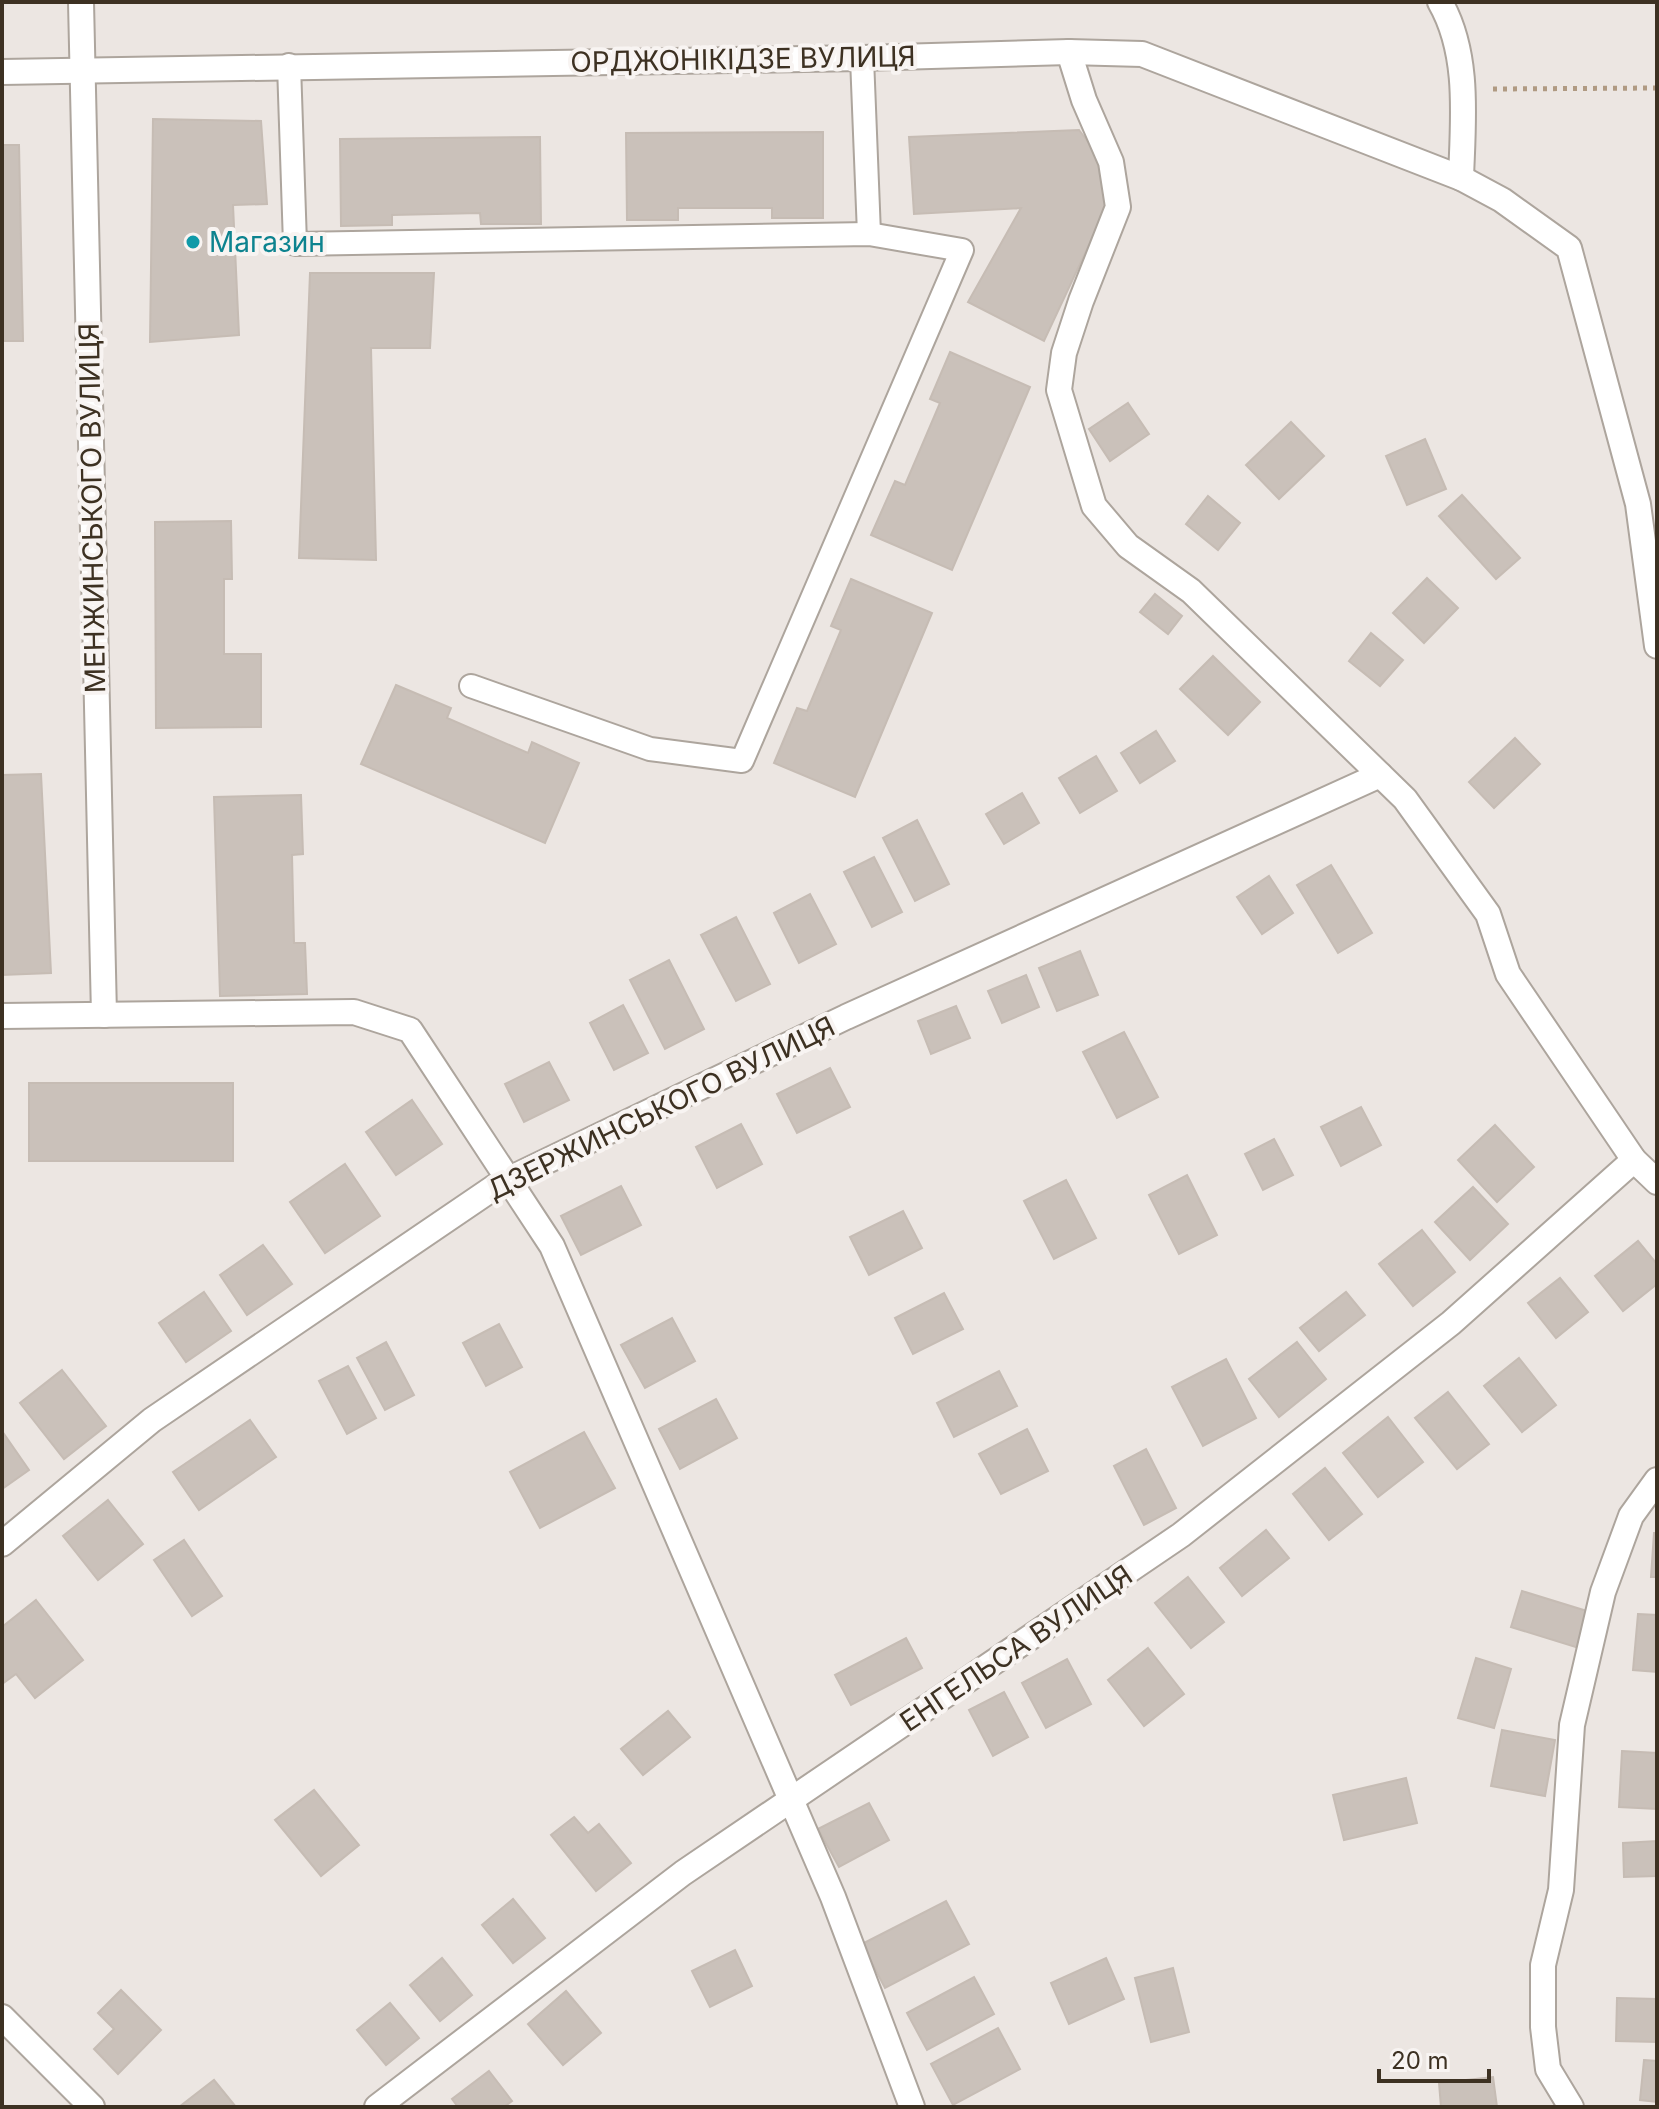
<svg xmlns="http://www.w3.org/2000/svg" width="1659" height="2109" viewBox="0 0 1659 2109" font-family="Inter,sans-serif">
  <rect width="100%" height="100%" fill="#ece6e2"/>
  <g fill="#cac1ba" stroke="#c6bcb4" stroke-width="2">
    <path d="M153,119l108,2 6,83 -34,1 6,130 -89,7z"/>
    <path d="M1079,130l23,30 7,42 -65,139 -76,-39 53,-94 -107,6 -5,-77z"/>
    <path d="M823,132v86h-51v-10h-94v12h-51l-1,-87z"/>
    <path d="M540,137l1,87h-60l-1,-11 -88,2v10l-51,1 -1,-87z"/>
    <path d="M2,145h17l4,196h-21z"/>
    <path d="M310,273h124l-4,75h-59l5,212 -77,-2z"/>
    <path d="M950,352l80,35 -78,183 -81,-35 24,-54 10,4 35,-82 -10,-4z"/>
    <path d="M1128,403l21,31 -39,27 -21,-32z"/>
    <path d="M1291,422l33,34 -45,43 -33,-34z"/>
    <path d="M1425,439l21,50 -39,16 -21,-49z"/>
    <path d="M1462,495l58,63 -24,21 -57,-63z"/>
    <path d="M1208,496l32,27 -22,27 -32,-26z"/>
    <path d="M231,521l1,58h-8v75h37v73l-105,1 -1,-206z"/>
    <path d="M1427,578l31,30 -34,35 -31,-30z"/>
    <path d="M851,579l81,34 -77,184 -81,-34 23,-55 10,3 34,-81 -10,-4z"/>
    <path d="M1155,594l27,22 -14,18 -28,-22z"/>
    <path d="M1371,633l32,27 -23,26 -31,-25z"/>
    <path d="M1213,656l47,46 -32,33 -48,-46z"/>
    <path d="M396,685l55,23 -4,10 81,35 4,-11 47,21 -34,80 -184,-79z"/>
    <path d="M1156,731l19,30 -35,22 -19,-30z"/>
    <path d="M1515,738l25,26 -46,44 -25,-26z"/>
    <path d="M1096,756l21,35 -37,22 -21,-35z"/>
    <path d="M41,774l10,199 -49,2v-200z"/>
    <path d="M1022,793l17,30 -35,21 -18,-30z"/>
    <path d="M301,795l2,59 -11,1 2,88h11l2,51 -87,2 -6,-199z"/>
    <path d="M917,820l32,64 -34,17 -32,-63z"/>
    <path d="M874,857l28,55 -30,15 -28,-55z"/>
    <path d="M1331,865l41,68 -34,20 -41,-68z"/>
    <path d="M1269,876l24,37 -31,21 -25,-37z"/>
    <path d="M810,894l26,50 -37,19 -25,-50z"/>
    <path d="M736,917l34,67 -34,17 -35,-66z"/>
    <path d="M1080,951l18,44 -41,16 -18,-43z"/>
    <path d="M669,960l35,69 -39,20 -35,-69z"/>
    <path d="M1026,975l13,32 -37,16 -14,-32z"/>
    <path d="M623,1005l25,48 -34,17 -24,-47z"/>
    <path d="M956,1006l14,32 -39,16 -13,-33z"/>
    <path d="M1124,1032l34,65 -41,21 -34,-66z"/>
    <path d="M549,1062l20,38 -45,22 -19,-38z"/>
    <path d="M830,1068l20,39 -53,26 -20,-39z"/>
    <rect x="29" y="1083" width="204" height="78"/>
    <path d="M412,1100l30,44 -46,31 -30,-43z"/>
    <path d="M1361,1107l20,38 -40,21 -20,-39z"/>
    <path d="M741,1124l21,40 -45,24 -21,-41z"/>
    <path d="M1495,1125l39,42 -37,35 -39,-42z"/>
    <path d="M1274,1139l19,36 -30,15 -18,-36z"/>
    <path d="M345,1164l35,52 -55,37 -35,-51z"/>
    <path d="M1187,1175l30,60 -38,19 -30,-59z"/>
    <path d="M1066,1180l30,58 -42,21 -30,-58z"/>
    <path d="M621,1186l20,39 -60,30 -20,-39z"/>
    <path d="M1473,1187l35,37 -38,36 -35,-38z"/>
    <path d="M903,1211l19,37 -53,27 -19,-38z"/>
    <path d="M1422,1230l33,42 -42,34 -34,-42z"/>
    <path d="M1638,1241l19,23v20l-34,27 -28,-35z"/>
    <path d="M263,1245l29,39 -45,31 -27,-40z"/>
    <path d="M1560,1278l28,34 -32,26 -28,-35z"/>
    <path d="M204,1292l27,39 -45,31 -27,-39z"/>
    <path d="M1346,1292l19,23 -46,36 -19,-23z"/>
    <path d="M944,1293l19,36 -50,25 -18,-36z"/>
    <path d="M672,1318l23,43 -50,27 -24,-43z"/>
    <path d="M499,1324l23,43 -36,19 -23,-43z"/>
    <path d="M386,1342l28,53 -29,15 -28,-52z"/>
    <path d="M1297,1342l29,37 -47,38 -30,-38z"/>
    <path d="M1519,1358l37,47 -34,27 -38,-46z"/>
    <path d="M1226,1359l30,59 -53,28 -31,-59z"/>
    <path d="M348,1366l28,52 -29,16 -28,-53z"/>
    <path d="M62,1370l44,56 -42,33 -44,-56z"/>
    <path d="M999,1371l18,35 -63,31 -17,-34z"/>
    <path d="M1448,1392l41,52 -32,25 -42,-51z"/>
    <path d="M716,1399l21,39 -57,31 -21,-40z"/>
    <path d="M1388,1417l35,45 -45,35 -35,-44z"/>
    <path d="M250,1420l26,37 -77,53 -26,-38z"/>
    <path d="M1027,1429l21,42 -47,23 -22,-40z"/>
    <path d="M2,1431l27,39 -27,19z"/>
    <path d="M584,1432l31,56 -75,40 -30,-56z"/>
    <path d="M1146,1449l30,59 -32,17 -30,-59z"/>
    <path d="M1325,1468l37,46 -33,26 -36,-46z"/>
    <path d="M108,1500l35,44 -45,36 -35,-44z"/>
    <path d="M1266,1530l23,28 -47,38 -22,-28z"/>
    <path d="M1654,1533h3v44h-6z"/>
    <path d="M184,1540l38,56 -30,20 -38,-56z"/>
    <path d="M1188,1577l36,45 -33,26 -36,-45z"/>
    <path d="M1522,1591l68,21 -11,36 -68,-21z"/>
    <path d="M36,1600l47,60 -48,38 -19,-24 -14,10v-57z"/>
    <path d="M1638,1614l19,1v57l-24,-2z"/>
    <path d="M906,1638l16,30 -71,37 -16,-30z"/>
    <path d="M1148,1648l36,46 -40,32 -36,-46z"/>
    <path d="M1476,1658l35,11 -17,59 -36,-10z"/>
    <path d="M1067,1659l24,45 -45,24 -24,-45z"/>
    <path d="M1004,1692l24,45 -35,19 -24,-46z"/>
    <path d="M668,1711l22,26 -47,38 -22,-26z"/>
    <path d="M1502,1730l53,10 -10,56 -54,-10z"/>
    <path d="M1622,1751l35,2v56l-38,-2z"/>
    <path d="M1406,1778l11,45 -73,17 -11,-45z"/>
    <path d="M314,1790l45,55 -38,31 -46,-56z"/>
    <path d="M869,1803l20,37 -50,27 -21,-38z"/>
    <path d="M574,1817l14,16 11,-9 32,39 -35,28 -45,-56z"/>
    <path d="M1657,1841v35l-33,1 -1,-34z"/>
    <path d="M513,1899l32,39 -32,25 -31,-38z"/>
    <path d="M946,1901l23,43 -84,44 -23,-44z"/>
    <path d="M735,1950l17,36 -42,21 -18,-36z"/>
    <path d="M442,1958l30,37 -32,26 -30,-36z"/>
    <path d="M1106,1958l18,41 -55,25 -18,-41z"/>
    <path d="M1173,1968l16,64 -38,10 -16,-64z"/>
    <path d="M974,1977l20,37 -67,36 -20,-37z"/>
    <path d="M121,1990l40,40 -43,44 -24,-25 20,-20 -16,-16z"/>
    <path d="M566,1991l35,42 -38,32 -35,-41z"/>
    <path d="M1617,1998l40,1v43l-41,-1z"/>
    <path d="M390,2003l29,35 -33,27 -29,-35z"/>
    <path d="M998,2028l22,41 -67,36 -22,-41z"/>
    <path d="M1644,2060l13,1v41l-17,-2z"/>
    <path d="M489,2071l23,30 -8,6h-46l-6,-8z"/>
    <path d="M1493,2077l4,30h-56l-2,-24z"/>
    <path d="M214,2080l22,27h-57z"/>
  </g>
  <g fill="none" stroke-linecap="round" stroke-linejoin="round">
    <g stroke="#ada59d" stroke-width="26">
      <g id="service">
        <path d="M862,58l7,176"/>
        <path d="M289,65l6,179 574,-10 93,16 -220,511 -92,-12 -179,-63"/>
      </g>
    </g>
    <g stroke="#ada59d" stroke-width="28">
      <g id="minor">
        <path d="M81,2l23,1013"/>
        <path d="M1440,2c30,52 23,118 21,176"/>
        <path d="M1069,52l15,48 27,62 7,45 -37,94 -17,52 -5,37 35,116 34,40 63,45 214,208 83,115 20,60 126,186 23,22"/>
        <path d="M2,72l860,-14 207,-6 73,2 319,124 41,22 67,48 69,256 19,142"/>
        <path d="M2,1016l352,-4 56,18 142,216 281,651 79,210"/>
        <path d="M2,1544l150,-124 347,-236 347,-167 534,-242"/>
        <path d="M2,2017l90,90"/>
        <path d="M377,2107l306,-234 498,-338 270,-212 183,-163"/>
        <path d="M1571,2107l-23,-38 -5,-42v-62l18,-75 11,-165 31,-133 28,-76 26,-36"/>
      </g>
    </g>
    <path stroke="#b09a82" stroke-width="5" stroke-dasharray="4 6" stroke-linecap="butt" d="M1493,89l164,-1"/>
    <use href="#service" stroke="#fff" stroke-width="22"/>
    <use href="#minor" stroke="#fff" stroke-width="24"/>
  </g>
  <circle fill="#0f9aa8" stroke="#f8f4f2" stroke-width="3" cx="193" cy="242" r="8"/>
  <g text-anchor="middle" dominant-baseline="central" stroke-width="8" stroke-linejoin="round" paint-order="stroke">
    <g font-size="28" fill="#3d3122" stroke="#f8f4f2">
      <text transform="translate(743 59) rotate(-1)">ОРДЖОНІКІДЗЕ ВУЛИЦЯ</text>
      <text transform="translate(92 508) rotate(-91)">МЕНЖИНСЬКОГО ВУЛИЦЯ</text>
      <text transform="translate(661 1108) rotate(-26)">ДЗЕРЖИНСЬКОГО ВУЛИЦЯ</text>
      <text transform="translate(1016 1648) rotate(-34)">ЕНГЕЛЬСА ВУЛИЦЯ</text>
    </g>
    <g font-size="28" fill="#0d838f" stroke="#f8f4f2" text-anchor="start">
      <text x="209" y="242">Магазин</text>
    </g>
  </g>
  <rect width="1659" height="2109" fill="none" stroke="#3d3122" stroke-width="8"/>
  <path d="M1379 2069v12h110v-12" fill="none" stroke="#3d3122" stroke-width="4"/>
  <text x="1391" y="2069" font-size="24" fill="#3d3122" stroke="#f8f4f2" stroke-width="6" paint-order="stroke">20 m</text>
</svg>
